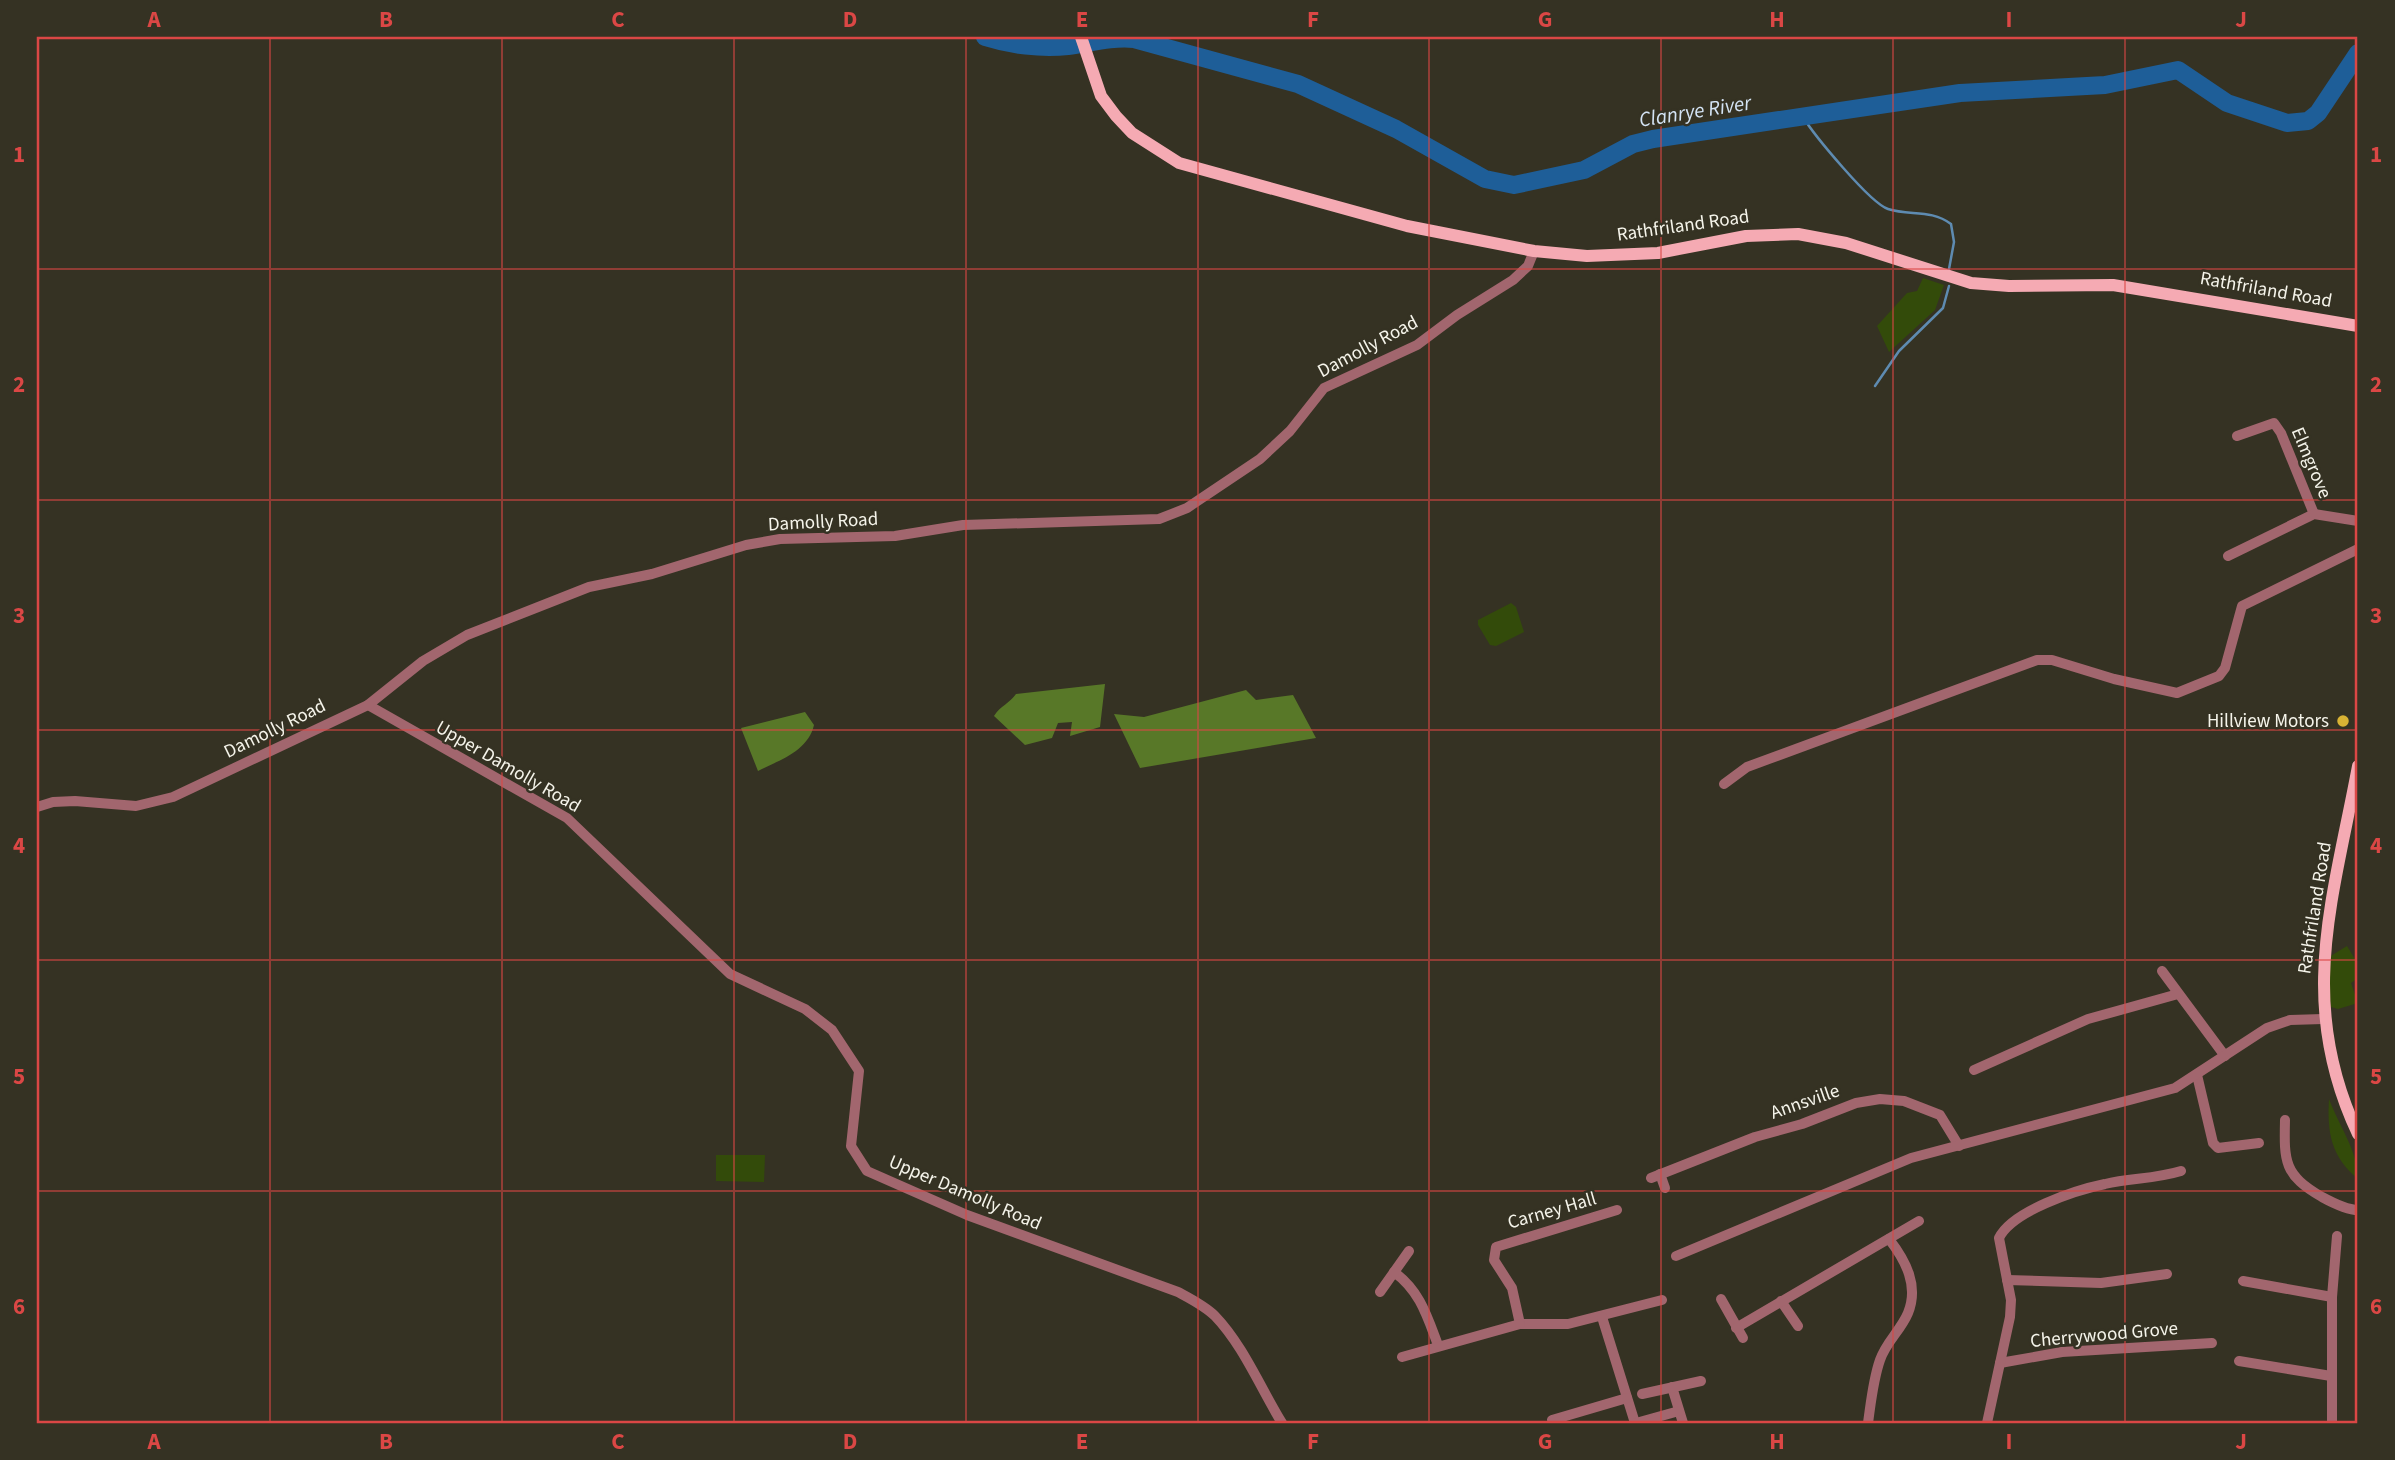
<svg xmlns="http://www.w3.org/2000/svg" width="2395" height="1460" viewBox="0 0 2395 1460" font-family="'Source Sans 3',sans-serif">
  <rect width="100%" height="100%" fill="#353223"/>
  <g fill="#334b0a">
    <path d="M1923,278l21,7 -9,25 -46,42 -12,-26 30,-33 10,-2z"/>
    <path d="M1511,603l5,4 8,25 -28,14 -6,-1 -12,-20v-5z"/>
    <path d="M2347,946l11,18v14l-7,5 7,20 -20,6 -7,-2 -3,-20 1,-30z"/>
    <path d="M2329,1099c10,27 29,52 29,80 -27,-22 -31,-47 -29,-80z"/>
    <path d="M716,1155h49l-1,27 -48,-1z"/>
  </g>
  <g fill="#587828">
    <path d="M1105,684l-5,43 -30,9 2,-14 -14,1 -6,15 -27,7 -31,-29c6,-10 16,-13 22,-22z"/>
    <path d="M1246,690l10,10 37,-5 23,43 -176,30 -26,-54 30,3z"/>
    <path d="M805,712l9,13c-6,26 -34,35 -56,46l-17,-43z"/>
  </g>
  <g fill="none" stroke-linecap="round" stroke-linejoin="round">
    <g stroke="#5e8bb1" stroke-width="2.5">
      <path d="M1803,117c11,18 67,86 85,92 22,7 43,0 63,15l3,18 -5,27"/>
      <path d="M1875,386l24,-35 44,-43 6,-22"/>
    </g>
    <path stroke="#1e5e98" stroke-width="18" d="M985,37c25,8 56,12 83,9 23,-3 42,-9 66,-7l164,45 98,45 89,50 29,6 70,-15 49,-26 20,-5 307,-46 145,-8 73,-15 49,33 60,20 21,-2 10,-8 40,-60"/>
    <g stroke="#a2666e" stroke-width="10">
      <path d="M2237,436l37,-13 7,10 33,81"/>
      <path d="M2228,556l86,-42 44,7"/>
      <path d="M368,705l199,113 163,156 75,35 27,21 27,41 -8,75 16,25 100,44 211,77c13,7 27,14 37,24 28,29 46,73 67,107"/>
      <path d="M1724,784l23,-17 290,-107h15l62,19 63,14 42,-17 6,-8 17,-62 116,-57"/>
      <path d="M37,807l16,-5 22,-1 61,5 37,-9 195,-92 55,-44 44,-26 122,-48 63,-13 94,-29 34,-6 115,-3 68,-11 196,-6 28,-11 73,-49 30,-28 34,-43 93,-43 40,-30 56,-35 15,-14 6,-15"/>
      <path d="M2162,971l63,85"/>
      <path d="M1974,1070l114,-51 90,-25"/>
      <path d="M2197,1075l16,68 5,5 41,-5"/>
      <path d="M2285,1120c-1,42 -1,55 37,77 11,6 25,13 36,13"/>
      <path d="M1660,1174l5,14"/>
      <path d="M1651,1178l104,-41 47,-13 54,-21 24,-4 24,2 36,14 19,31"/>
      <path d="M1617,1210l-121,37 -2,13 18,28 8,36h48l94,-24"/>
      <path d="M1676,1256l235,-98 264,-70 92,-60 23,-8 33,-1"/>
      <path d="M1394,1272c26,19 33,44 44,73"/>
      <path d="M2007,1280l94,3 66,-9"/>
      <path d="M2243,1281l89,16"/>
      <path d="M1380,1292l29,-41"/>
      <path d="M1721,1299l22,39"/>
      <path d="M1781,1301l17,25"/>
      <path d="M1602,1317l33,106"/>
      <path d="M1736,1328l183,-107"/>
      <path d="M1402,1357l118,-33"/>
      <path d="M2239,1361l92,15"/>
      <path d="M2000,1363l62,-11 150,-9"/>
      <path d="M1672,1387l11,36"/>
      <path d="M1642,1394l59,-13"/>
      <path d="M1552,1420l75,-22"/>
      <path d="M1636,1423l43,-12"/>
      <path d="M1868,1423c3,-21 5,-43 12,-63 6,-18 21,-30 28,-47 11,-27 -2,-52 -19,-74"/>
      <path d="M1987,1423l23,-106 1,-17 -12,-62c13,-27 77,-48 106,-54 26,-6 50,-5 76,-13"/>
      <path d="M2332,1423v-126l5,-61"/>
    </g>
    <g stroke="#f5aab3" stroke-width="12">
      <path d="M1081,37l20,59 15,20 16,17 47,30 228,63 127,25 53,5 71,-3 88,-17 52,-2 48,9 125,40 38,3 104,-1 245,41"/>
      <path d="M2358,766c-25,134 -62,237 0,368"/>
    </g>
  </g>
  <path fill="none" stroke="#db4745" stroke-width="2" stroke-opacity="0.55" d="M270,37v1386M502,37v1386M734,37v1386M966,37v1386M1198,37v1386M1429,37v1386M1661,37v1386M1893,37v1386M2125,37v1386M37,269h2321M37,500h2321M37,730h2321M37,960h2321M37,1191h2321"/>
  <circle fill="#d9b334" stroke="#353223" stroke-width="2.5" cx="2343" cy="721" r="7"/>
  <g text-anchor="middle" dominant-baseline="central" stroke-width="5" stroke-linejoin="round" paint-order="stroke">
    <g font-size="19" fill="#f5f4ea" stroke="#353223">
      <text transform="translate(1683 226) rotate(-8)">Rathfriland Road</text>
      <text transform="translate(2266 290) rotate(10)">Rathfriland Road</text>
      <text transform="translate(1368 347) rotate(-28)">Damolly Road</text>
      <text transform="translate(2311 463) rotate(67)">Elmgrove</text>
      <text transform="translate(823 522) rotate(-3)">Damolly Road</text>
      <text transform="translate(275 729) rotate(-26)">Damolly Road</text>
      <text transform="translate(508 767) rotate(30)">Upper Damolly Road</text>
      <text transform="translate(2315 908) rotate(-81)">Rathfriland Road</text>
      <text transform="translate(1805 1102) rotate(-19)">Annsville</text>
      <text transform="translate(965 1193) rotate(23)">Upper Damolly Road</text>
      <text transform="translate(1552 1211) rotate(-16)">Carney Hall</text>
      <text transform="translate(2104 1335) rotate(-5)">Cherrywood Grove</text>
    </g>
    <g font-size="19" fill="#f5f4ea" stroke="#353223" text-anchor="end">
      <text x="2329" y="721">Hillview Motors</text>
    </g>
    <g font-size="21" font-style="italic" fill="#d4e4f5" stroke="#353223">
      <text transform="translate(1695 111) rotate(-9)">Clanrye River</text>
    </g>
  </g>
  <rect width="2395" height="1460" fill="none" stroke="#353223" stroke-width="77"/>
  <rect x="38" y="38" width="2318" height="1384" fill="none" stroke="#db4745" stroke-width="2.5"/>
  <g font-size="23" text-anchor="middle" font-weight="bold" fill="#db4745">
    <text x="154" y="27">A</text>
    <text x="386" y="27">B</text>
    <text x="618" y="27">C</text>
    <text x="850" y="27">D</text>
    <text x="1082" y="27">E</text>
    <text x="1313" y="27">F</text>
    <text x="1545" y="27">G</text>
    <text x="1777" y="27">H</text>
    <text x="2009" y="27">I</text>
    <text x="2241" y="27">J</text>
    <text x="19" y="162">1</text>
    <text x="2376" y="162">1</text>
    <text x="19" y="392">2</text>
    <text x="2376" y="392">2</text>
    <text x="19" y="623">3</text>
    <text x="2376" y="623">3</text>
    <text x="19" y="853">4</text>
    <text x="2376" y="853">4</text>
    <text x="19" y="1084">5</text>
    <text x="2376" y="1084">5</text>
    <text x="19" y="1314">6</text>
    <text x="2376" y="1314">6</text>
    <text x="154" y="1449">A</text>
    <text x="386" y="1449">B</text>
    <text x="618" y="1449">C</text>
    <text x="850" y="1449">D</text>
    <text x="1082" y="1449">E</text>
    <text x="1313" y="1449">F</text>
    <text x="1545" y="1449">G</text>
    <text x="1777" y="1449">H</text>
    <text x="2009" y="1449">I</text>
    <text x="2241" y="1449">J</text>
  </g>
</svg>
